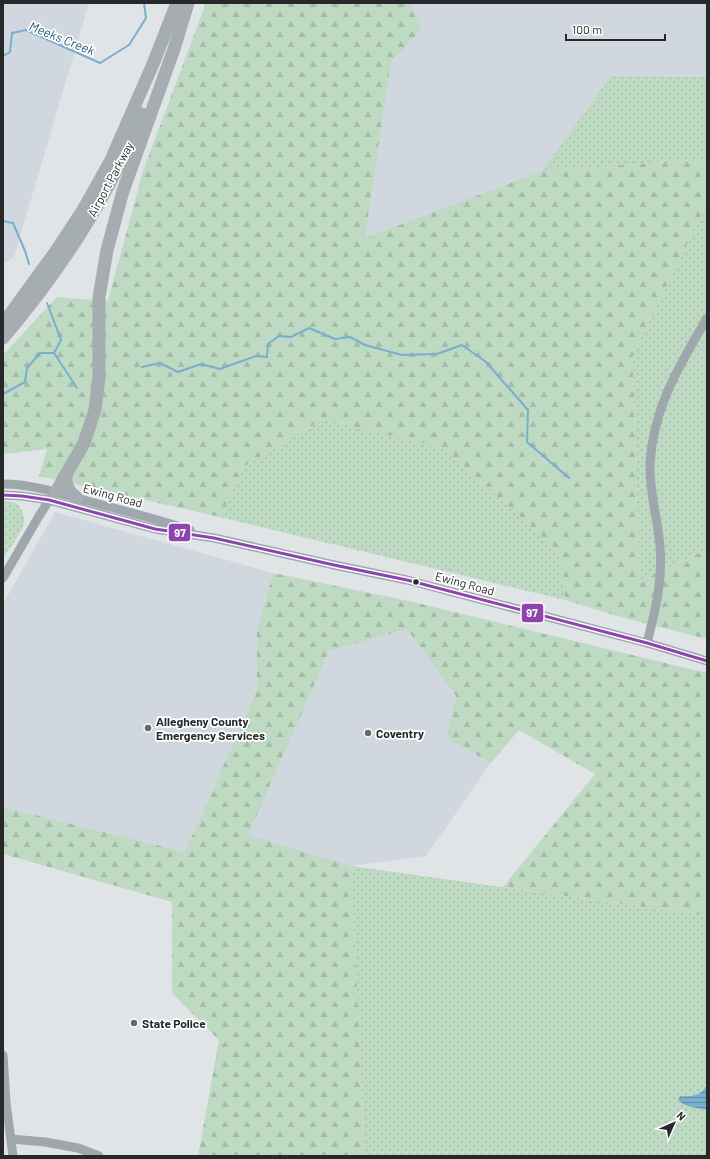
<svg xmlns="http://www.w3.org/2000/svg" width="710" height="1159" viewBox="0 0 710 1159" font-family="Barlow,sans-serif">
  <defs>
    <pattern id="grass-dots" width="8" height="8" patternUnits="userSpaceOnUse"><rect width="8" height="8" fill="#bedac2"/><path d="M2 2h.1M6 6h.1" fill="none" stroke="#a3bba7" stroke-width="1.8" stroke-linecap="round"/></pattern>
    <pattern id="forest-firs" width="22" height="20" patternUnits="userSpaceOnUse"><rect width="22" height="20" fill="#bedac2"/><path d="M5 1l3.5 6h-7zM16 11l3.5 6h-7z" fill="#a3bba7"/></pattern>
    <pattern id="water-rules" width="6" height="5" patternUnits="userSpaceOnUse"><rect width="6" height="5" fill="#77afce"/><path d="M0 2.5h6" fill="none" stroke="#618ea7"/></pattern>
  </defs>
  <rect width="100%" height="100%" fill="#e1e4e7"/>
  <g fill="#d0d7de">
    <path d="M3,3h86l-75,254 -11,7z"/>
    <path d="M410,3h297v74l-96,-1 -69,95 -177,67 26,-176 30,-32z"/>
    <path d="M55,512l218,61 -16,59v58l-72,162 -182,-45v-203z"/>
    <path d="M407,629l49,67 -10,42 45,25 -65,93 -75,10 -104,-31 82,-184z"/>
  </g>
  <g fill="url(#grass-dots)">
    <path d="M611,76l96,1v82l-165,12z"/>
    <path d="M707,203v346l-68,33 -6,-227z"/>
    <path d="M323,419l122,30 114,103 6,48 -345,-83 23,-50z"/>
    <path d="M3,502c3,0 7,-1 10,0 9,3 13,16 10,24 -5,12 -14,23 -20,33z"/>
    <path d="M351,866l356,50v240h-342z"/>
  </g>
  <g fill="url(#forest-firs)">
    <path d="M206,3h204l11,27 -30,32 -26,176 177,-67 165,-12v44l-74,152 6,227 68,-33v90l-83,-21 -59,-18 -6,-48 -114,-103 -122,-30 -80,48 -23,50 -181,-41 8,-27 -44,5v-99l54,-58 51,4 35,-130z"/>
    <path d="M273,573l136,28 298,72v243l-204,-29 92,-113 -76,-44 -28,33 -45,-25 10,-42 -49,-67 -78,22 -81,184 103,31 14,290h-167l21,-116 -47,-47v-91l-169,-48v-47l182,45 72,-162v-58z"/>
  </g>
  <path fill="url(#water-rules)" d="M707,1085v25c-9,-2 -23,-3 -29,-10l2,-4c12,1 21,0 27,-11z"/>
  <g fill="none" stroke-linecap="round" stroke-linejoin="round">
    <g stroke="#77afce" stroke-width="2">
      <path d="M3,56l7,-4 2,-19 14,-3 74,33 29,-18 17,-27 -2,-15"/>
      <path d="M3,221l10,2 12,28 4,13"/>
      <path d="M54,353l23,35"/>
      <path d="M142,367l18,-4 18,9 23,-8 19,5 36,-13 11,1 1,-13 11,-8 12,1 18,-9 26,11 15,-2 15,8 37,10 35,-1 25,-9 24,17 42,48 -1,32 42,36"/>
      <path d="M3,394l22,-12 2,-14 13,-15h14l7,-13 -14,-37"/>
    </g>
    <g stroke="#9ea7ac" stroke-width="9">
      <path d="M3,484c28,0 57,9 84,17 35,9 69,18 103,29"/>
      <path d="M3,495l19,1 27,4 106,29 59,9 120,27 73,15 240,63 60,18"/>
      <path d="M3,578l36,-62 13,-20"/>
      <path d="M647,643c8,-32 16,-62 13,-96 -2,-27 -11,-56 -10,-84 4,-58 29,-96 57,-145"/>
      <path d="M3,1055l3,48 7,53"/>
      <path d="M11,1139l34,3 33,6 21,8"/>
    </g>
    <g stroke="#a5adb1" stroke-width="13">
      <path d="M3,324l53,-73 27,-41 27,-48 43,-98 24,-61"/>
      <path d="M3,338c57,-67 106,-142 139,-224"/>
      <path d="M66,475c-1,11 3,17 11,23"/>
      <path d="M56,492l28,-49 11,-33 4,-33v-80l8,-47 16,-59 51,-142 14,-46"/>
    </g>
    <g stroke="#fff" stroke-width="6">
      <path id="bus-1" d="M3,495l19,1 27,4 106,29 59,9 120,27 73,15 240,63 60,18"/>
    </g>
    <use href="#bus-1" stroke="#8e44ad" stroke-width="3"/>
  </g>
  <circle fill="#26282a" stroke="#fff" stroke-width="1.5" cx="416" cy="582" r="3.5"/>
  <g fill="#676a6c" stroke="#fff" stroke-width="1.5">
    <circle cx="148" cy="728" r="4"/>
    <circle cx="368" cy="733" r="4"/>
    <circle cx="134" cy="1023" r="4"/>
  </g>
  <g text-anchor="middle" dominant-baseline="central" stroke-width="3.5" stroke-linejoin="round" paint-order="stroke">
    <g font-size="12" fill="#26282a" stroke="#fff">
      <text transform="translate(110 179) rotate(-62)">Airport Parkway</text>
      <text transform="translate(113 495) rotate(15)">Ewing Road</text>
      <text transform="translate(465 583) rotate(15)">Ewing Road</text>
    </g>
    <g font-size="12" font-weight="bold" fill="#26282a" stroke="#fff" text-anchor="start">
      <text x="156" y="721">Allegheny County<tspan x="156" dy="14">Emergency Services</tspan></text>
      <text x="376" y="733">Coventry</text>
      <text x="142" y="1023">State Police</text>
    </g>
    <g font-size="13" font-style="italic" fill="#235d7d" stroke="#fff">
      <text transform="translate(62 38) rotate(22)">Meeks Creek</text>
    </g>
  </g>
  <g stroke="#fff" stroke-width="1.5">
    <rect x="168" y="523" width="23" height="19" rx="4" fill="#8e44ad"/>
    <rect x="521" y="603" width="23" height="20" rx="4" fill="#8e44ad"/>
  </g>
  <g font-size="11" text-anchor="middle" font-weight="bold" fill="#fff">
    <text x="180" y="537">97</text>
    <text x="532" y="617">97</text>
  </g>
  <rect width="710" height="1159" fill="none" stroke="#26282a" stroke-width="8"/>
  <g transform="translate(674 1123) rotate(45)" stroke="#ffffff" stroke-width="3" paint-order="stroke">
  <path d="M0-3L7 15L0 10L-7 15Z" fill="#26282a"/>
  <text y="-6" font-size="11" font-weight="bold" text-anchor="middle" fill="#26282a">N</text>
  </g>
  <path d="M566 34v6h99v-6" fill="none" stroke="#26282a" stroke-width="2"/>
  <text x="572" y="34" font-size="12" fill="#26282a" stroke="#ffffff" stroke-width="3" paint-order="stroke">100 m</text>
</svg>
